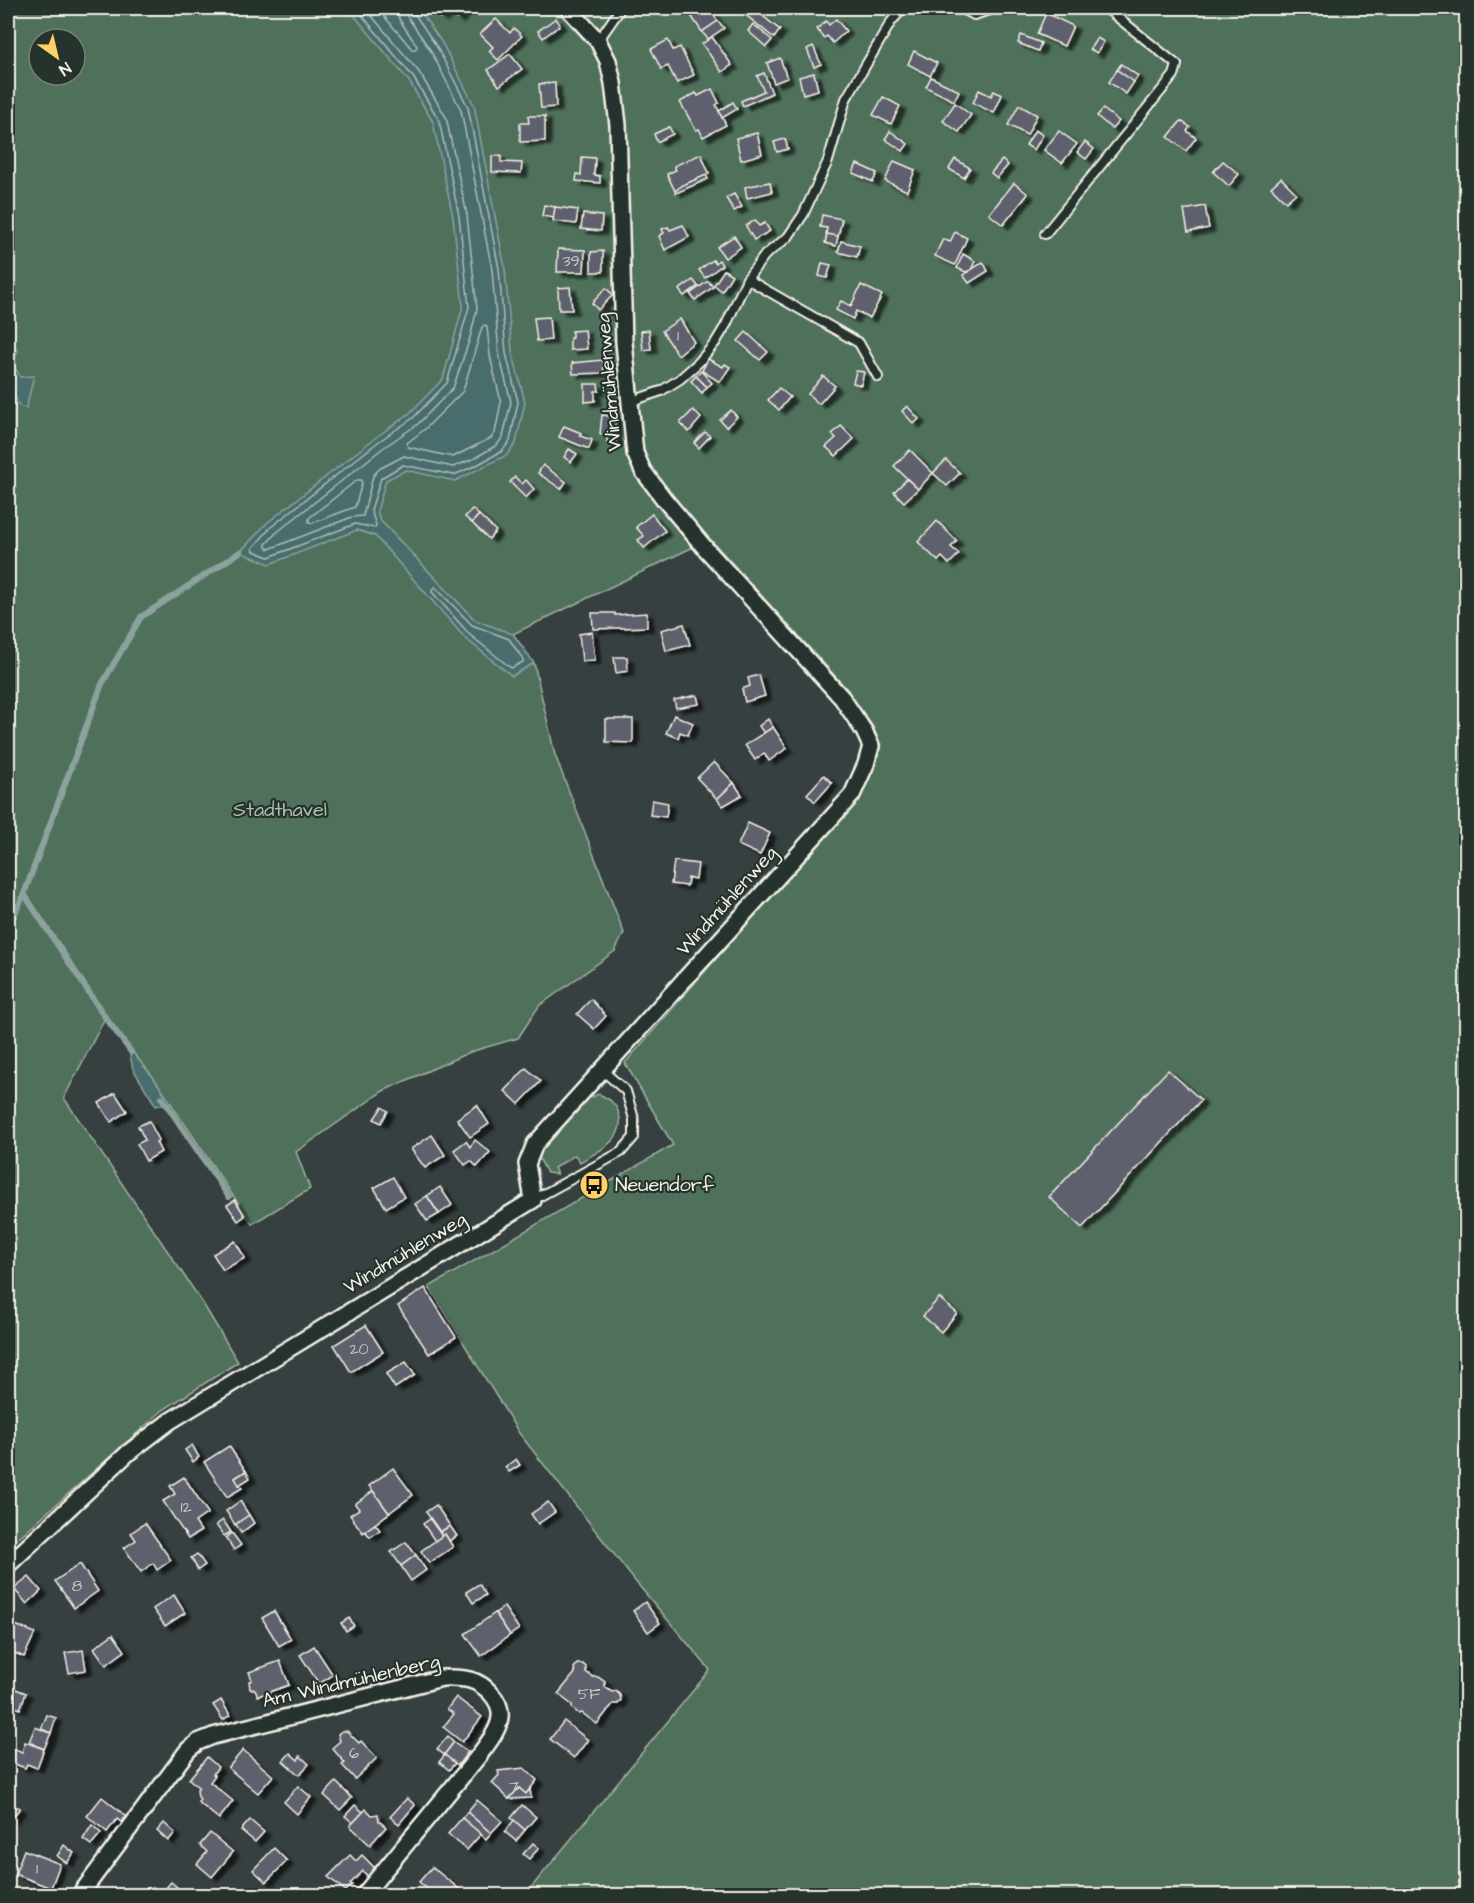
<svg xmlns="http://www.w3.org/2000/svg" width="1474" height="1903" viewBox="0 0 1474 1903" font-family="'Architects Daughter',sans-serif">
  <defs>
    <filter id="shadow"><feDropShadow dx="6" dy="4" stdDeviation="1.5" flood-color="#0009"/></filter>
  </defs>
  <rect width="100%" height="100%" fill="#374040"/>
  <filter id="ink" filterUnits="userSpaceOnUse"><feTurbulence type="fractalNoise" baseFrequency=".0167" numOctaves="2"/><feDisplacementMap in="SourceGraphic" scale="12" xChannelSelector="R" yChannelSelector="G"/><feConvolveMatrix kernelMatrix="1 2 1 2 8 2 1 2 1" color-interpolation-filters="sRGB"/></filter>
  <g filter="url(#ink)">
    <g fill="#4f715c" stroke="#a2b1a2" stroke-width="1.5" fill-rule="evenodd">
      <path d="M8,8h1458v1887h-941l185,-225 -75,-89 -116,-148 -90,-146 244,-142 -48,-82 235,-269 16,-30 5,-19 -8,-18 -26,-38 -137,-150 -197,95 21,29 21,92 69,178 -9,18 -76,55 -21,32 -48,14 -87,39 -87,61 14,37 -58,35 -99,-147 -48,-59 -41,80 138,204 36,60 -75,48 -155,137zM39,39h36v36h-36z"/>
      <path d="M599,1094c10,5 17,9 20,20 7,26 -20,37 -39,48l-5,-7 -21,13 3,6 -10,-1 -8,-15 2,-7 46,-52z"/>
    </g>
    <g fill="#486d6c" stroke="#8da29e" stroke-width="1.5">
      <path d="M348,8h70l24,35 32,62 31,164 7,82 13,51 -9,41 -9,12 -52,26 -49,-11 -20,10 -9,31 3,9 95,100 38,14 21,29 -22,13 -46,-37 -91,-103 -18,-6 -87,34 -30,-12 27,-29 108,-85 35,-25 33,-34 20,-73 -10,-89 -20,-95 -24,-41z"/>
      <path d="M8,324l2,2v15l8,9 -5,14 7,13 14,-1 -8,32 -7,-2 -11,-27z"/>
      <path d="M128,1047l25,30 18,26 -15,3 -23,-37z"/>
    </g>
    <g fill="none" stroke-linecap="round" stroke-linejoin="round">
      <g stroke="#afbcb6" stroke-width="1.5">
        <path d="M356,8l57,69 26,43 20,96 10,91 -22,76 -34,35 -35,24 -107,85 -18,21 1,3 15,6 86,-33 20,4 1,-3 -5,-15 10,-32 22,-13 51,10 23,-10 25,-14 8,-10 8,-39 -12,-49 -7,-84 -31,-162 -31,-60 -23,-34 -1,-5"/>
        <path d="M365,8l54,64 27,45 21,98 10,94 -7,29 -17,50 -35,36 -35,24 -107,85 -10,11v3l3,2 83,-32 11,-1 10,-40 6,-7 25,-13 49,11 20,-8 24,-14 6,-8 8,-35 -12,-48 -7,-84 -31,-160 -30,-59 -24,-35 -1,-8"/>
        <path d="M377,8l35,41 3,1 2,-4 -18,-27 -2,-11"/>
        <path d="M485,325l2,2 3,29 11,46 -6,31 -4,5 -38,19 -45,-10 -1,-4 18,-14 38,-38 19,-64z"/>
        <path d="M357,480h4l1,3 -7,24 -43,16 -3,-1v-4z"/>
        <path d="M435,587l37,38 37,14 14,20v3l-12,6 -41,-33 -38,-43v-3z"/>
      </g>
      <g stroke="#8da29e" stroke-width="6">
        <path d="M24,894l81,123 26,35"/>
        <path d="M8,928l16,-34 78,-210 39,-67 99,-65"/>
        <path d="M162,1098l67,99"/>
      </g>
    </g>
    <g fill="#5f606d" stroke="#f4f1e8" stroke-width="1.5" filter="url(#shadow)">
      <path d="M437,8h32l-12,11 -8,-8 -8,7 -7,-7z"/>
      <path d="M692,8h13l-13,9 -5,-6z"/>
      <path d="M705,8h4l9,13 -16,11 -10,-15z"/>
      <path d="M745,8h8l27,22 -6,8 -32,-26z"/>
      <path d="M1046,13l27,13 -9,20 -27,-12z"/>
      <path d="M556,18l4,7 -17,13 -5,-7z"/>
      <path d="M496,19l14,14 4,-5 8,8 -24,24 -9,-9 4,-4 -13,-13z"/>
      <path d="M836,19l10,12 -13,12 -6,-7 -3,2 -7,-9 9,-8 3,4z"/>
      <path d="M718,21l6,7 -16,11 -6,-7z"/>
      <path d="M753,24l19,16 -6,7 -18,-16z"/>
      <path d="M1021,35l20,8 -3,8 -20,-8z"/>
      <path d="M712,37l20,28 -10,7 -20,-28z"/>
      <path d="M1097,38l7,4 -7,11 -7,-4z"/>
      <path d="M668,40l5,10 7,-3 14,28 -17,8 -9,-17 -7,3 -10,-20z"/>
      <path d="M813,46l8,18 -7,3 -7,-18z"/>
      <path d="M914,51l23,12 -7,13 -22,-12z"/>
      <path d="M510,54l12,15 -23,17 -11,-16z"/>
      <path d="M780,58l7,20 -13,5 -7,-20z"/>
      <path d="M1121,64l17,12 -4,6 -17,-12z"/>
      <path d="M1117,70l17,12 -8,12 -17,-12z"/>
      <path d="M764,73l8,20 -29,13 -2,-5 23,-10 -7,-15z"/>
      <path d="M814,73l4,17 -15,4 -4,-17z"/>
      <path d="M931,77l28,14 -5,10 -28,-14z"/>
      <path d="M555,83l1,24 -15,1 -2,-24z"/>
      <path d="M712,89l7,14 -3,2 10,20 -23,12 -4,-8 -3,1 -16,-28 16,-9 2,3z"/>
      <path d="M979,90l12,6 3,-5 8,4 -8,18 -21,-10z"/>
      <path d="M883,97l17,9 -9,18 -18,-9z"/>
      <path d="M733,102l4,7 -15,9 -3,-7z"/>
      <path d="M955,103l16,12 -12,17 -16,-11z"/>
      <path d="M1019,105l18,10 -10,20 -19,-10z"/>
      <path d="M1103,109l16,12 -7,8 -15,-13z"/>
      <path d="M528,116h17v25l-25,1v-19h9z"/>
      <path d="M1181,121l9,6 -3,4 9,7 -10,13 -18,-14z"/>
      <path d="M669,127l4,7 -16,8 -3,-8z"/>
      <path d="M1035,130l8,5 -9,15 -8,-5z"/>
      <path d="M890,131l18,13 -5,7 -18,-12z"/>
      <path d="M1059,131l18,13 -15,19 -18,-13z"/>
      <path d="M757,133l5,21 -21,6 -5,-22z"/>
      <path d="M785,139l3,10 -11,3 -3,-10z"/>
      <path d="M1085,142l9,7 -8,10 -9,-7z"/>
      <path d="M701,154l8,19 -34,18 -8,-17 9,-4 -2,-4z"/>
      <path d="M492,156h9v6l21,1 -1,10 -29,-1z"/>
      <path d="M582,157l13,1 -1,17 6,1v7l-24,-2 1,-7 4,1z"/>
      <path d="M955,159l15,9 -6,10 -15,-9z"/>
      <path d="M1002,160l6,5 -11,13 -6,-5z"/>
      <path d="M894,161l21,9 -8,21 -22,-10z"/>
      <path d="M1223,161l16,13 -10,12 -16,-14z"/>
      <path d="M857,164l20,9 -4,9 -20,-9z"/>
      <path d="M706,175l2,4 -32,14 -1,-2 8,-6z"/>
      <path d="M1281,178l15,15 -10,9 -15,-15z"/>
      <path d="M770,182l2,10 -25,6 -2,-11z"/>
      <path d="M1014,183l14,11 -25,31 -14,-11z"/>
      <path d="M734,194l8,13 -8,4 -8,-13z"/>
      <path d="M544,205l11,2 -1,11 -12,-2z"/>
      <path d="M1205,206l4,22 -21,4 -4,-22z"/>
      <path d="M555,207l23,3 -2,14 -23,-3z"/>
      <path d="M583,214l19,2 -1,15 -20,-2z"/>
      <path d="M822,215l20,4 -4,18 -12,-3 1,-6 -7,-1z"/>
      <path d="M755,220l4,6 6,-3 5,8 -16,9 -8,-14z"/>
      <path d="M683,225l6,12 -24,13 -6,-14 5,-3 -2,-4 6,-2 2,3z"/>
      <path d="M955,232l12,6 -12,27 -20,-9 8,-17 7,3z"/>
      <path d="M827,234l11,2 -2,10 -11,-3z"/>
      <path d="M734,236l7,11 -16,11 -8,-11z"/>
      <path d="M841,241l19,5 -3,11 -19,-5z"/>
      <path d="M558,249l27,1 -1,22h-27z"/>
      <path d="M603,251v21h-12v-20z"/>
      <path d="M963,254l12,7 -4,9 -5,2 -9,-4z"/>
      <path d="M713,260l2,3 4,-3 3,5 -17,13 -6,-8z"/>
      <path d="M983,262l5,9 -19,12 -6,-8z"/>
      <path d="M822,263l9,2 -4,13 -8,-2z"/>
      <path d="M724,270l8,5 -10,16 -8,-6z"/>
      <path d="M693,280l5,6 -14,10 -5,-6z"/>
      <path d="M708,281l5,6 -18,13 -5,-6z"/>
      <path d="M861,285l21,10 -12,23 -14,-7 -3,8 -17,-9 5,-9 10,5z"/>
      <path d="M570,287l2,23h-13l-1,-22z"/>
      <path d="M606,288l7,7 -15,15 -6,-7z"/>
      <path d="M549,317l2,23 -14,1 -3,-23z"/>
      <path d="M680,319l14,23 -16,13 -16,-24z"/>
      <path d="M585,330l2,19 -17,1v-12h2v-7z"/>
      <path d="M649,330l2,19 -8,1 -2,-19z"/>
      <path d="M746,332l22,20 -8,8 -22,-19z"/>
      <path d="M708,359l15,8 2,-3 5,3 -10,15 -18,-11z"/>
      <path d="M603,360l1,13 -31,1 -1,-11z"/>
      <path d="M701,371l11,12 -5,4 -11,-11z"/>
      <path d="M856,371l8,1 -3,13 -8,-2z"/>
      <path d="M696,376l11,11 -5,6 -11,-12z"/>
      <path d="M823,376l12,10 -16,18 -11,-10z"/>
      <path d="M585,384h13l1,7h-4v10l-10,1z"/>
      <path d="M779,388l11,9 -11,13 -11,-10z"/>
      <path d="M907,406l12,13 -5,5 -12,-13z"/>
      <path d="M693,410l8,8 -12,14 -9,-9z"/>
      <path d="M731,410l6,7 -11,10 -6,-7z"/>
      <path d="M602,415l14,2 -2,20h3l-1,5h-9v-7l-7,-1z"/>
      <path d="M564,426l17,7 -1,3 12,4 -3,9 -30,-12z"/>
      <path d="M841,426l13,13 -18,17 -10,-9 10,-9 -4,-4z"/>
      <path d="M705,432l5,4 -11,12 -5,-5z"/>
      <path d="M569,449l8,5 -6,8 -7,-5z"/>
      <path d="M910,450l23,23 -15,16 -24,-23z"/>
      <path d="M946,460l14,13 -13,13 -14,-13z"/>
      <path d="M543,465l23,17 -5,7 -23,-16z"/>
      <path d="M515,477l7,7 4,-4 8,9 -8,9 -16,-16z"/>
      <path d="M907,479l11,10 -14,13 -10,-10z"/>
      <path d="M472,509l7,6 -7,8 -7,-6z"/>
      <path d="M652,514l13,17 -21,17 -6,-8 6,-4 -8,-9z"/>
      <path d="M479,515l17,16 -7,8 -17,-16z"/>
      <path d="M937,521l20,20 -6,6 8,7 -10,10 -7,-7 -4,4 -20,-19z"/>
      <path d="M592,613h23v2l32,-2v14l-54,2z"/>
      <path d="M684,624l6,21 -24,6 -5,-21z"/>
      <path d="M592,632l3,28 -13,1 -3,-27z"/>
      <path d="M614,657h13l1,14 -12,2z"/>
      <path d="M759,675l6,21 -20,6 -3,-13 8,-3 -2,-8z"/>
      <path d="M697,695l2,9 -23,4 -2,-8z"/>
      <path d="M674,715l19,8 -5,12 -8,-3 -2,6 -12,-5z"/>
      <path d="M606,719h27v24l-27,-1z"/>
      <path d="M768,719l5,8 -9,6 -5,-7z"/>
      <path d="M773,727l14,21 -18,13 -5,-8 -9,7 -10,-15z"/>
      <path d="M714,762l20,21 -17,16 -20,-21z"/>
      <path d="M824,775l8,8 -17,19 -8,-8z"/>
      <path d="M734,783l8,12 -19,11 -6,-7z"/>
      <path d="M652,800l16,3 -2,14 -16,-2z"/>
      <path d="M748,823l22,10 -10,22 -22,-10z"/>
      <path d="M674,861l24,3 -2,15 -8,-1 -1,8 -16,-2z"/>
      <path d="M591,999l15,17 -12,13 -17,-15z"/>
      <path d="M526,1068l15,13 -22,23 -14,-13z"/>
      <path d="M1168,1070l33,30 -119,128 -33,-31z"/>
      <path d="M115,1093l12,18 -16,11 -12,-19z"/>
      <path d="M477,1105l12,19 -19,13 -13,-18z"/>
      <path d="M382,1107l6,4 -7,12 -7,-4z"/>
      <path d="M149,1121l10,19 -3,2 5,10 -15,9 -9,-17 8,-4 -7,-14z"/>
      <path d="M432,1135l13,20 -20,13 -14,-19z"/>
      <path d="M475,1140l15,12 -13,15 -6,-6 -6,4 -11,-15 12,-9 4,6z"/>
      <path d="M393,1177l11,20 -18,11 -12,-20z"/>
      <path d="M440,1187l12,18 -13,9 -12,-18z"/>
      <path d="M427,1196l12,18 -12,7 -12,-17z"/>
      <path d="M235,1200l10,16 -7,5 -11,-16z"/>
      <path d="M235,1241l10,17 -22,12 -10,-16z"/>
      <path d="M425,1288l31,49 -27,17 -31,-48z"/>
      <path d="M939,1298l18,15 -16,19 -18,-16z"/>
      <path d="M366,1325l17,27 -32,20 -17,-27z"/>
      <path d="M406,1362l9,13 -20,13 -9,-14z"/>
      <path d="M192,1445l7,12 -6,5 -8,-12z"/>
      <path d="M229,1446l17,25 -11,7 7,10 -15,9 -23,-35z"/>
      <path d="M516,1459l4,6 -11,7 -4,-5z"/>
      <path d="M393,1468l20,27 -24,18 -20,-27z"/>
      <path d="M246,1471l4,7 -11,7 -4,-7z"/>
      <path d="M184,1477l24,36 -13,9 6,9 -13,8 -25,-38 12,-7 -5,-8z"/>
      <path d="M373,1491l16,22 -26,20 -13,-18 9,-6 -4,-5z"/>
      <path d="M240,1501l9,14 -14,10 -9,-14z"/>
      <path d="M548,1502l7,10 -17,12 -7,-10z"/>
      <path d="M436,1505l14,21 -10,6 -14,-20z"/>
      <path d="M249,1515l5,8 -13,10 -5,-9z"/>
      <path d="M430,1519l12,17 -7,5 -12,-17z"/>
      <path d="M223,1520l8,12 -7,4 -8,-11z"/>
      <path d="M145,1523l26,37 -14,10 -4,-7 -12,9 -17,-24 12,-8 -5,-7z"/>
      <path d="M375,1524l5,6 -10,7 -5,-6z"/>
      <path d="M450,1526l7,10 -8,5 -4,-7 -3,2 -2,-4z"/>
      <path d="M232,1533l9,12 -7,5 -8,-12z"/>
      <path d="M445,1534l8,13 -24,16 -8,-12z"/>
      <path d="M406,1542l10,13 -15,11 -10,-14z"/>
      <path d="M197,1554l8,11 -7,5 -7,-12z"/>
      <path d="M416,1555l10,15 -15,11 -10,-15z"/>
      <path d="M80,1564l18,27 -24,17 -19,-27z"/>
      <path d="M29,1577l12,14 -14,13 -13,-15z"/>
      <path d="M479,1584l7,11 -13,8 -7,-11z"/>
      <path d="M174,1595l11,18 -20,13 -12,-17z"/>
      <path d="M645,1602l15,21 -12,9 -15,-21z"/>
      <path d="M504,1607l15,22 -9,6 -15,-22z"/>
      <path d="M274,1611l17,28 -12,7 -17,-28z"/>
      <path d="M495,1613l15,22 -29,21 -16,-22z"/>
      <path d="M349,1618l5,8 -8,5 -5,-8z"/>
      <path d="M8,1622l27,11 -11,24 -16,-7z"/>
      <path d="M113,1634l12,17 -19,14 -12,-17z"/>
      <path d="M314,1646l19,29 -14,9 -19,-29z"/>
      <path d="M83,1650l3,20 -17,3 -4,-20z"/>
      <path d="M280,1661l9,24 -31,11 -3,-7h-5l-1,-8 3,-1 -3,-8z"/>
      <path d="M577,1664h6l3,3v5l7,5h5l7,5v5l7,5 4,-1 4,4 1,5 -3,4h-5l-16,20 -15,-11 -3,1 -7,-6v-3l-14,-11 17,-21 -1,-5z"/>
      <path d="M8,1686l18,7 -6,16 -12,-5z"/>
      <path d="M456,1697l26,20 -20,25 -19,-15 11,-13 -7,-5z"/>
      <path d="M221,1700l9,15 -7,5 -10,-15z"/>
      <path d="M47,1715l9,3 -5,15 -10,-4z"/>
      <path d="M564,1721l24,19 -14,18 -24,-19z"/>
      <path d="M35,1727l16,6 -7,16 -15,-7z"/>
      <path d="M342,1731h5l12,12 2,-2 16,17 -22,21 -13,-14 3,-2 -13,-15 8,-7 -2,-7z"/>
      <path d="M448,1736l6,6 -10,13 -7,-6z"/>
      <path d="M25,1742l19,7 -7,19 -10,-4 -2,4 -15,-6 5,-13 7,3z"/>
      <path d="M454,1742l14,10 -10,13 -14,-10z"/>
      <path d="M243,1750l30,26 -15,17 -30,-25z"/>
      <path d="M290,1753l8,7 2,-4 9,8 -10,11 -16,-14z"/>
      <path d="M445,1755l10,8 -6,7 -10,-8z"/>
      <path d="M207,1757l11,10 -5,7 2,1 -5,7 23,19 -14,18 -21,-17 2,-3 -2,-2 -1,-7 2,-2 -10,-9z"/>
      <path d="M524,1768l13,12 -11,14 -7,-6 -10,11 -17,-16 7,-8 -1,-4z"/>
      <path d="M336,1782l16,16 -12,12 -16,-15z"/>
      <path d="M298,1786l13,11 -14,17 -13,-12z"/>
      <path d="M519,1788l7,6 4,-5 1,9 -22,1z"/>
      <path d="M102,1797l24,19 -5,6 -4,-3 -10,13 -20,-16z"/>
      <path d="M407,1798l8,7 -16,19 -9,-7z"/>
      <path d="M477,1800l25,21 -11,12 -24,-21z"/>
      <path d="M8,1804l12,4 -9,12 -3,-1z"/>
      <path d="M355,1805l8,7 -10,11 -8,-7z"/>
      <path d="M522,1805l14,12 -11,13 -14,-12z"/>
      <path d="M366,1809l6,6 6,-1 1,7 7,6 -16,18 -20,-19z"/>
      <path d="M467,1812l24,21 -5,6 -24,-21z"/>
      <path d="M462,1818l19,16 -14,16 -19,-16z"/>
      <path d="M250,1820l14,12 -9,10 -14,-12z"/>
      <path d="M514,1820l11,10 -9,11 -11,-9z"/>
      <path d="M164,1823l11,10 -7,8 -11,-10z"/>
      <path d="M92,1825l9,8 -10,12 -8,-6z"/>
      <path d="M210,1833l23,19 -21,25 -15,-13 10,-12 -7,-7z"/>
      <path d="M533,1843l6,5 -10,11 -6,-5z"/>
      <path d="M64,1845l10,8 -7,10 -10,-7z"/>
      <path d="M274,1848l13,13 -21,21 -13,-12z"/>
      <path d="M24,1850l36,14 -9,24 -36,-14z"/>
      <path d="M350,1855l6,6 6,-6 14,14 -8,8 -5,-6 -13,13 2,1 -6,6 -18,-14z"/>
      <path d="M432,1867l32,26 -2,3h-27l-16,-14z"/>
      <path d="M171,1882l17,14h-29z"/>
    </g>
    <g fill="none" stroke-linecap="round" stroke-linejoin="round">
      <g stroke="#f4f1e8" stroke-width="12">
        <g id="service">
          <path d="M961,8l13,7 23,-7"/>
          <path d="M598,41l23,-33"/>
          <path d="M1045,234l129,-159 3,-10 -71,-57"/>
          <path d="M747,279l112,64 19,34"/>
          <path d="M629,402l32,-11 19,-12 19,-17 16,-19 11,-18 21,-46 18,-24 23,-18 15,-22 25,-54 18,-62 45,-77 12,-14"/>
          <path d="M533,1200l88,-48 13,-15v-18l-8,-28 -24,-21"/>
        </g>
      </g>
      <g stroke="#f4f1e8" stroke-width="20">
        <g id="minor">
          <path d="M8,1565l120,-112 42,-32 363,-221 -6,-36 8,-20 317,-349 14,-31 5,-18 -7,-15 -22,-33 -137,-150 -41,-49 -21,-28 -8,-18 -11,-111 -6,-217 -5,-42 -5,-22 -10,-20 -30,-33"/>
          <path d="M79,1896l109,-146 10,-8 15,-6 229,-58c8,0 19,-1 28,2 15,4 32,21 30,37 -1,14 -15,30 -23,41l-114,138"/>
        </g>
      </g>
      <use href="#service" stroke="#26332d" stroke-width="8"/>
      <use href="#minor" stroke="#26332d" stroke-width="15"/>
    </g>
  </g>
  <defs>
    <g id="bus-disc" transform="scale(1.5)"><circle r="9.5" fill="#ffd166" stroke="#26332d"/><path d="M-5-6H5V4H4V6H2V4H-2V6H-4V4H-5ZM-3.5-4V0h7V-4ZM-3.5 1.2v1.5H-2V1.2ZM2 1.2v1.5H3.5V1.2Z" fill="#111"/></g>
  </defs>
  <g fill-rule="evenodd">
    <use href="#bus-disc" x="594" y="1185"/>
  </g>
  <g text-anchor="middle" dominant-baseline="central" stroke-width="4.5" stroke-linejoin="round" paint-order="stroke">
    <g font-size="16" fill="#cfcdc9">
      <text x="571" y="261">39</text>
      <text x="678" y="336">1</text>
      <text x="359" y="1349">20</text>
      <text x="186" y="1507">12</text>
      <text x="77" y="1586">8</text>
      <text x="589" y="1694">5F</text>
      <text x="354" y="1753">6</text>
      <text x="514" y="1786">7</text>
      <text x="37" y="1869">1</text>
    </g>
    <g font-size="20" fill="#f4f1e8" stroke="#26332d">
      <text transform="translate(609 382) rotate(-95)">Windmühlenweg</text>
      <text transform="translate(727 901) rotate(-48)">Windmühlenweg</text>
      <text transform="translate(405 1253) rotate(-31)">Windmühlenweg</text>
      <text transform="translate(351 1681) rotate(-13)">Am Windmühlenberg</text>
    </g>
    <g font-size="20" fill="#b2beb0" stroke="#26332d">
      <text x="280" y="810">Stadthavel</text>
    </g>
    <g font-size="20" fill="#f4f1e8" stroke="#26332d" text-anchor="start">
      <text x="615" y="1185">Neuendorf</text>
    </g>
  </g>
  <rect width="1474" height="1903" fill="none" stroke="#26332d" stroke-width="30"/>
  <rect x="15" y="15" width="1444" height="1873" fill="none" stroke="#f4f1e8" stroke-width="2" filter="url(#ink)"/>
  <g transform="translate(57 57) rotate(146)"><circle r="28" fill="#26332d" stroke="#787f78" stroke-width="1.5"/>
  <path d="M0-4.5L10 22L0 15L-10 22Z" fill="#ffd166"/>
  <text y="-9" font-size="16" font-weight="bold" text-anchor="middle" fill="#f4f1e8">N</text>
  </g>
</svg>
